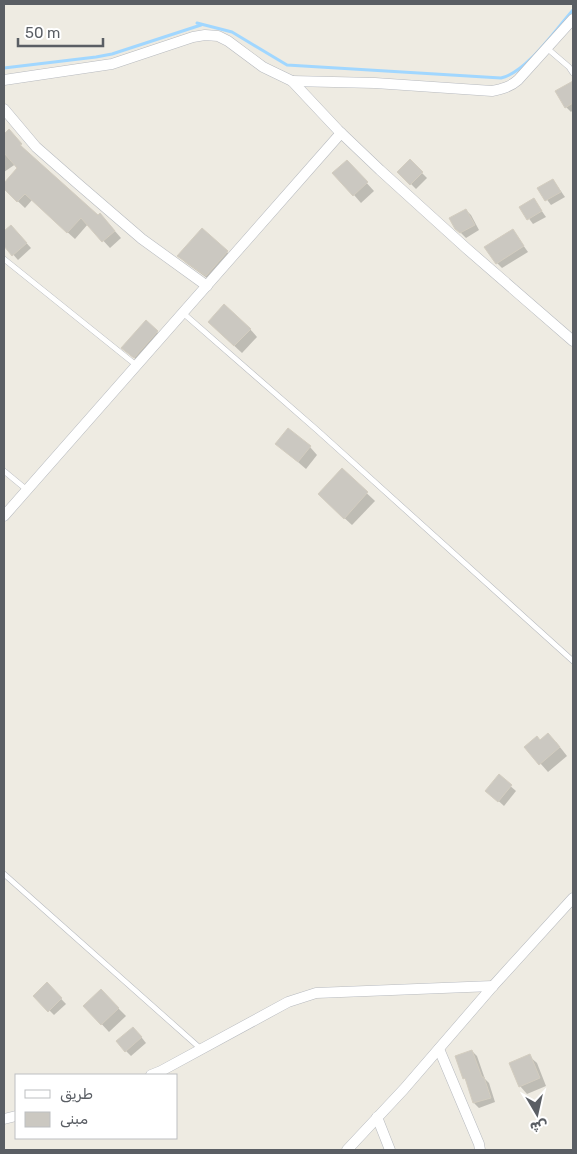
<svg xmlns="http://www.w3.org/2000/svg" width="577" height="1154" viewBox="0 0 577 1154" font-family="Rubik,Cairo,sans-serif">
  <rect width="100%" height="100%" fill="#eeebe2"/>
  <g fill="#0003">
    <path d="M573,83v27l-2,2 -5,-5 -9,-15z"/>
    <path d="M9,131l20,24 -25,17v-37z"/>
    <path d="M30,156l68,60 9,6 14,16 -11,10 -22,-24 -13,15 -43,-39 -7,8 -21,-20v-3z"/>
    <path d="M410,161l17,17 -11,11 -17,-17z"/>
    <path d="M354,169l20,22 -13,12 -7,-8z"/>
    <path d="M553,180l12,17 -14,8 -12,-16z"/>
    <path d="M534,200l12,17 -13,7 -12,-16z"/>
    <path d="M466,210l5,5 8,15 -13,8 -10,-10z"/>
    <path d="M10,228l11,9 10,11 -13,12 -14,-16v-11z"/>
    <path d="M513,231l15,21 -26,16 -5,-5z"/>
    <path d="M227,252l7,8 -20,23 -28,-20 -7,-7z"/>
    <path d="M250,329l7,8 -15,16 -25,-23z"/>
    <path d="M157,332l7,7 -22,25 -12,-9z"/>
    <path d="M277,444l33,3 7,8 -11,14z"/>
    <path d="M342,470l33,31 -23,24 -25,-23z"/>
    <path d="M540,742h16l11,14 -19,16 -22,-25z"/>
    <path d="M499,776l17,15 -12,15 -12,-11z"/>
    <path d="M47,984l19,20 -12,11 -19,-19z"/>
    <path d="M101,991l25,25 -17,16 -24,-26z"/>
    <path d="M138,1033l8,10 -15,13 -5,-5z"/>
    <path d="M472,1051l5,5 8,23 4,4 6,19 -16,6 -5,-5 -7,-22 -3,-3z"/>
    <path d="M529,1056l8,7 9,23 -19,8 -7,-8z"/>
  </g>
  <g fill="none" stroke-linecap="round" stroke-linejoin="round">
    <g stroke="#a1d7ff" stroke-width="3">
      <path d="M197,23l35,9 55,33 214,13c26,-6 54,-48 72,-68"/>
      <path d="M4,68l92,-11 16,-3 89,-29"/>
    </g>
  </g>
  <g fill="#cbc8c1" stroke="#d3cdc0">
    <path d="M573,81v22l-8,5 -10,-17z"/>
    <path d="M9,129l13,15 -2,1 78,70 2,-2 15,18 -13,11 -21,-24 -14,15 -42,-39 -8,8 -13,-13v-6l13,-15 -13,-15v-19z"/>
    <path d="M410,159l13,13 -13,13 -13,-13z"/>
    <path d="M347,160l21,22 -15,14 -21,-23z"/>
    <path d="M553,179l8,13 -16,9 -8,-13z"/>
    <path d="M534,198l8,13 -15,9 -8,-13z"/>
    <path d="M466,209l9,16 -15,8 -5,-4 -6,-11z"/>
    <path d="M11,225l16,18 -15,13 -8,-10v-15z"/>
    <path d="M202,228l26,23 -22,25 -29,-20z"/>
    <path d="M513,229l11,17 -28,18 -12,-17z"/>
    <path d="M224,304l27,25 -17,17 -26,-24z"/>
    <path d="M146,320l12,11 -24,27 -13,-10z"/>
    <path d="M288,428l23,18 -13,16 -23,-18z"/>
    <path d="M342,468l26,24 -24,27 -26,-25z"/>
    <path d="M548,733l12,14 -21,18 -15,-18 13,-11 3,4z"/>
    <path d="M499,774l13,11 -14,17 -13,-11z"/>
    <path d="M47,982l15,16 -14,14 -15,-16z"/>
    <path d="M101,989l18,19 -18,17 -18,-19z"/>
    <path d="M133,1027l9,10 -17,15 -9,-11z"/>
    <path d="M472,1050l10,27h2l7,21 -18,5 -8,-25 -2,1 -8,-23z"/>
    <path d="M530,1054l10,24 -21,9 -10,-24z"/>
  </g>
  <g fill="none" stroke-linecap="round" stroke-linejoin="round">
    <g stroke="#b7babf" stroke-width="6">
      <g id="lane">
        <path d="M548,49l21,18 4,6"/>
        <path d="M4,259l132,106"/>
        <path d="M183,313l134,117 256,231"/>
        <path d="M4,471l23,19"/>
        <path d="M4,874l197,175"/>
      </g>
    </g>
    <g stroke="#b7babf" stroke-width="11">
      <g id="street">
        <path d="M4,80l108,-16 81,-27 12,-2 13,1 10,5 35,26 29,14 46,49 42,40 86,78 107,93"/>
        <path d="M292,81l83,2 117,8c10,-2 18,-4 26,-11l55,-61"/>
        <path d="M4,109l32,38 41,36 65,56 65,47"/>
        <path d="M4,516l337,-383"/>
        <path d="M439,1049l40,95 1,6"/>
        <path d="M151,1075l10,-4 127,-69 28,-9 177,-7"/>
        <path d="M377,1117l13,33"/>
        <path d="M4,1119l12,-3"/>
        <path d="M347,1150l57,-61 89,-103 80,-88"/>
      </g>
    </g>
    <use href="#lane" stroke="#fff" stroke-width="5"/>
    <use href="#street" stroke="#fff" stroke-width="10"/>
  </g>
  <rect width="577" height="1154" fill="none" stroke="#5a5e64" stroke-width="10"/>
  <rect x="15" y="1074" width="162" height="65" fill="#ffffff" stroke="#bdbfc1"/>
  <rect x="25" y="1090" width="25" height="8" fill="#ffffff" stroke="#bdbfc1"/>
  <text x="60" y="1099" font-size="15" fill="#5a5e64">طريق</text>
  <rect x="25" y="1112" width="25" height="15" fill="#cbc8c1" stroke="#bdbfc1"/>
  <text x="60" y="1124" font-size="15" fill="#5a5e64">مبنى</text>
  <g transform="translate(537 1114) rotate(171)" stroke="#ffffff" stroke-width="4" paint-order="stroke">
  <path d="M0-4L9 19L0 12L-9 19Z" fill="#5a5e64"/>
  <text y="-8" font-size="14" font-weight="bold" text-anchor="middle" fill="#5a5e64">ش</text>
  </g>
  <path d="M18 38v8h85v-8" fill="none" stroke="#5a5e64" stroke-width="2.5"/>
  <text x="25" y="38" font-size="15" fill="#5a5e64" stroke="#ffffff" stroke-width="4" paint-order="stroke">50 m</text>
</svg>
